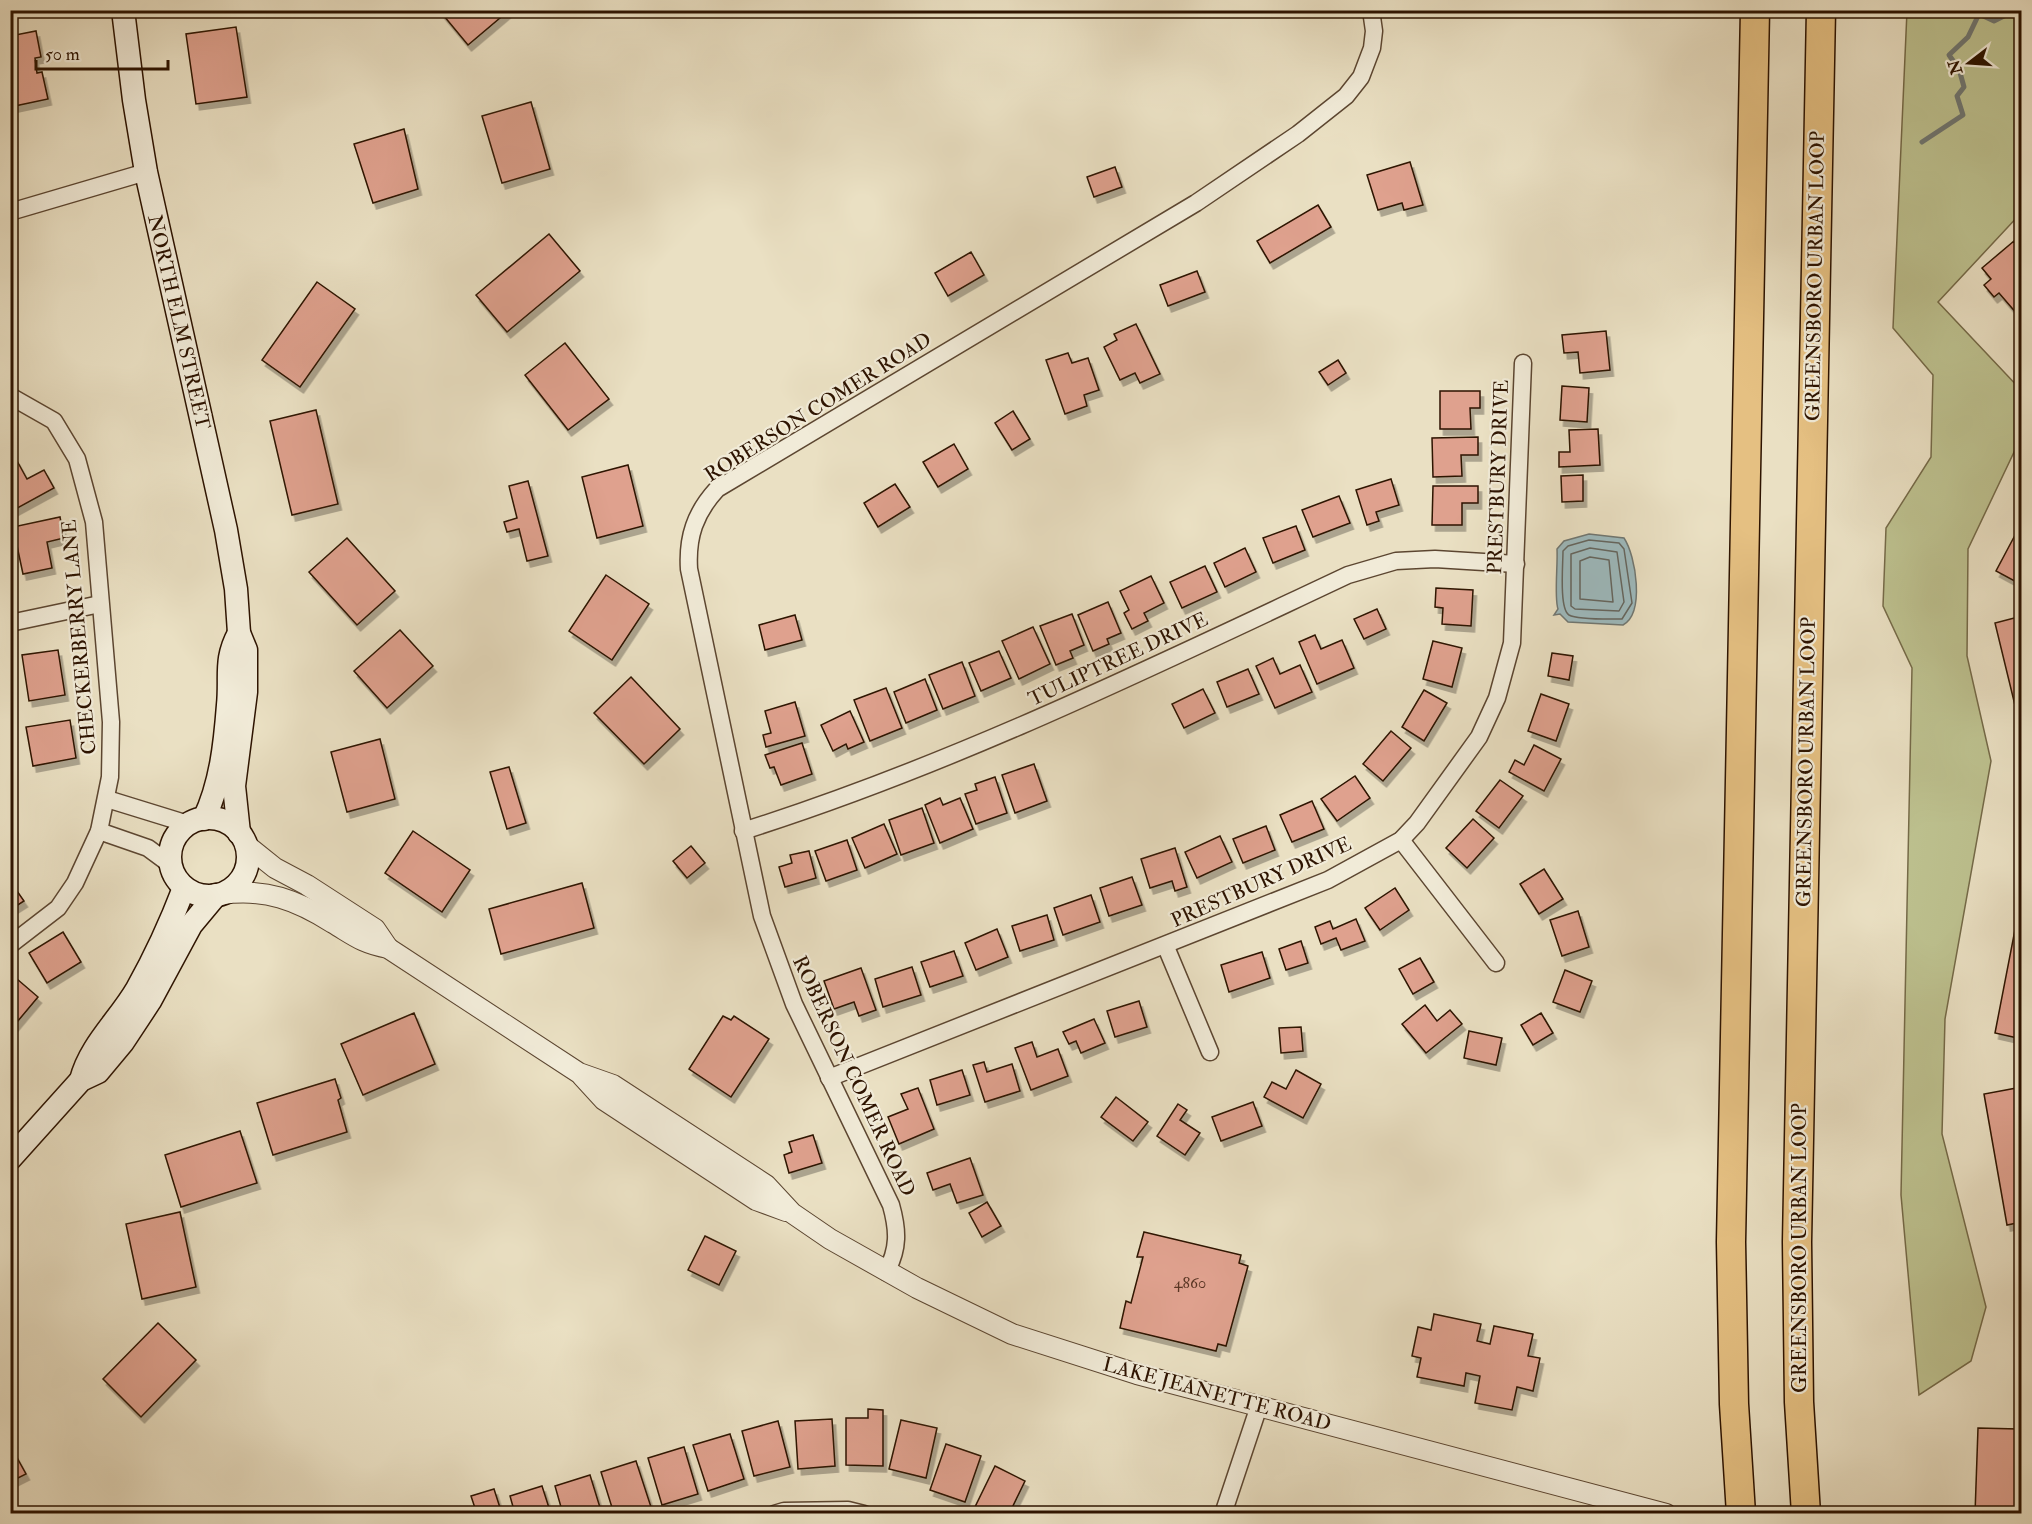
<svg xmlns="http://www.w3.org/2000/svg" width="2032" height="1524" viewBox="0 0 2032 1524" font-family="'IM FELL Double Pica',serif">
  <defs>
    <filter id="shadow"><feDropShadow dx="3.5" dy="6" stdDeviation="0" flood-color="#0004"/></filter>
  </defs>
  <rect width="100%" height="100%" fill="#eae0c3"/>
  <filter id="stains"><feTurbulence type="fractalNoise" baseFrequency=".00333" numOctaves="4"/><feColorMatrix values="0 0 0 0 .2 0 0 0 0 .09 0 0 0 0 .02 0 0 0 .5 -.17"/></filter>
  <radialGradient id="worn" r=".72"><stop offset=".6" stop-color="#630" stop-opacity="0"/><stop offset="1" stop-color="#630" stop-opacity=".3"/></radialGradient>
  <path fill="#bdc18f" stroke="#756a48" stroke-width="1.5" d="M1907,11h115l-1,202 -83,89 83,88 -6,60 -47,99 -1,107 24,105 -46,258 -3,115 44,173 -15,54 -52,34 -18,-200 11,-527 -29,-62 3,-78 45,-71 2,-82 -40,-47z"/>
  <path fill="#9dbabe" stroke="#707772" stroke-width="1.5" d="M1589,534l35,4c12,18 21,75 -1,87l-55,-3 -8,-8 -6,1 4,-6c-4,-12 0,-45 -1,-60l7,-8z"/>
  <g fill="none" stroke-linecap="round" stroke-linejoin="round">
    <g stroke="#65665f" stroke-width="1.5">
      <path d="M1589,540l30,3 5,6 8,54 -10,16c-11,0 -44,1 -53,-4 -10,-6 -6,-51 -6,-64l5,-5z"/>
      <path d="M1590,548l27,4 7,50 -5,9 -44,-2 -4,-3v-52z"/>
      <path d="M1590,557l19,3 4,42 -33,-3v-38z"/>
    </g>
    <path stroke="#707772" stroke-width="5" d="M1922,142l41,-27 -6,-19 7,-9 -5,-18 -10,-14 19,-18 11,-23 15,7 22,-11"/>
  </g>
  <g fill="#dfa18e" stroke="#2d1300" stroke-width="1.5" filter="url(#shadow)">
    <path d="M439,10h67l1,2 -39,33z"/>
    <path d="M236,27l11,70 -51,7 -10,-70z"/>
    <path d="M36,31l5,26 -6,1 2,15 5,-1 6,27 -38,8v-71z"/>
    <path d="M531,102l19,67 -48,14 -20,-67z"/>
    <path d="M404,129l14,60 -45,14 -19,-59z"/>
    <path d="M1410,162l13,43 -19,5 -2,-7 -24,7 -11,-35z"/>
    <path d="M1115,167l7,20 -28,10 -7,-20z"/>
    <path d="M1318,205l13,22 -61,36 -13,-22z"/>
    <path d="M549,234l31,37 -73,61 -31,-37z"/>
    <path d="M2014,241l8,9v63l-4,2 -19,-22 -5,4 -10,-12 7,-6 -9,-11z"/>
    <path d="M971,252l13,23 -36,21 -13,-23z"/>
    <path d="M1197,271l8,21 -37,14 -8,-21z"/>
    <path d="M317,282l38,27 -55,78 -38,-27z"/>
    <path d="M1136,324l24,50 -20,9 -5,-10 -15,7 -16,-33 13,-7 -3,-6z"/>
    <path d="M1606,331l4,39 -30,3 -2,-21 -14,1 -2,-18z"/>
    <path d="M565,343l44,56 -41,31 -43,-55z"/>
    <path d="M1068,353l4,10 16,-5 11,32 -15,5 3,11 -22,8 -19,-54z"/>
    <path d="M1338,360l8,13 -18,12 -9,-13z"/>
    <path d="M1562,386l27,2 -2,34 -27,-2z"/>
    <path d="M1440,391h40v17h-10l1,21h-31z"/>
    <path d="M316,410l22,94 -46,11 -22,-94z"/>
    <path d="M1013,411l17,28 -18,11 -17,-27z"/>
    <path d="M1598,429l2,36 -41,2v-15h11l-1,-22z"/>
    <path d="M1478,437v18h-17l1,21 -29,1 -1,-39z"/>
    <path d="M954,444l14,25 -30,18 -15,-25z"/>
    <path d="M16,459l11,20 17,-9 10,18 -44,24v-50z"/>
    <path d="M628,465l15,61 -46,12 -15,-61z"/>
    <path d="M1583,475v26l-21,1 -1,-26z"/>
    <path d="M1391,479l8,26 -23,7 3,9 -12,4 -11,-35z"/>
    <path d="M528,481l20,75 -21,5 -8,-32 -12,3 -3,-10 13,-4 -8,-32z"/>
    <path d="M895,484l15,23 -32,20 -14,-24z"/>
    <path d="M1433,486h45v17h-16v22h-30z"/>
    <path d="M1339,496l11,27 -37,14 -11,-27z"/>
    <path d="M60,517l4,21 -17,4 5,26 -29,6 -10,-47z"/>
    <path d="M2022,522v63l-26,-14z"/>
    <path d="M1296,526l9,24 -32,13 -10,-25z"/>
    <path d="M347,538l48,53 -38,34 -48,-53z"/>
    <path d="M1245,548l11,24 -31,15 -11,-24z"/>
    <path d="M1205,566l12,26 -35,16 -12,-26z"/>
    <path d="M606,575l43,29 -37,56 -43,-29z"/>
    <path d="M1151,576l13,27 -20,10 4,8 -16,8 -8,-16 5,-3 -9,-19z"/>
    <path d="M1436,588l37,2 -2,36 -29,-2 1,-16 -8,-1z"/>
    <path d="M1108,602l13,31 -14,6 2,5 -16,7 -15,-36z"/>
    <path d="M1377,609l9,20 -22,10 -10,-20z"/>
    <path d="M1072,614l12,31 -14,6 3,7 -17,7 -16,-39z"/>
    <path d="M795,615l7,25 -37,10 -6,-25z"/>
    <path d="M2022,616v110h-2l-25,-103z"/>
    <path d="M1033,627l17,37 -31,15 -17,-38z"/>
    <path d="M400,630l33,36 -46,42 -33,-37z"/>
    <path d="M1315,635l6,14 21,-9 12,28 -37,16 -18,-42z"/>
    <path d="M1433,641l29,7 -10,39 -29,-8z"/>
    <path d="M58,650l7,45 -36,6 -7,-46z"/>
    <path d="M999,651l12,27 -30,13 -12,-28z"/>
    <path d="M1552,653l21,3 -4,24 -21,-4z"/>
    <path d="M1273,658l7,16 20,-9 12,27 -37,16 -19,-42z"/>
    <path d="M962,662l13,34 -32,13 -14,-34z"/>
    <path d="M1248,669l11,25 -32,13 -10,-25z"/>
    <path d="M631,677l49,52 -36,35 -50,-51z"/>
    <path d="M925,679l12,31 -31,13 -12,-31z"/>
    <path d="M886,688l16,40 -32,13 -16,-41z"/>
    <path d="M1203,689l12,24 -31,15 -12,-24z"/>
    <path d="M1424,690l23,13 -23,38 -22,-14z"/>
    <path d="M1541,694l28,10 -13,37 -28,-10z"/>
    <path d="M795,702l10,34 -39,11 -3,-12 8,-2 -6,-22z"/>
    <path d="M850,711l14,31 -16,7 -2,-5 -13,7 -12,-26z"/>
    <path d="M70,720l6,38 -43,8 -7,-39z"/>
    <path d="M1391,731l20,17 -28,33 -20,-17z"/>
    <path d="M380,739l15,60 -48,13 -16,-60z"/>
    <path d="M802,743l10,31 -31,11 -7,-18 -4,1 -5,-13z"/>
    <path d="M1534,745l27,14 -17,32 -35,-19 6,-12 9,5z"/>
    <path d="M1034,764l13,37 -32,12 -13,-38z"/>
    <path d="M509,767l17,56 -19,6 -17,-57z"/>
    <path d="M1355,776l15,22 -33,23 -16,-22z"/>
    <path d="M995,777l12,36 -31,11 -11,-30 12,-4 -2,-6z"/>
    <path d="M1500,780l23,16 -24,32 -23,-17z"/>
    <path d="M940,798l3,7 17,-7 13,31 -33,14 -15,-38z"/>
    <path d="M1312,801l12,28 -32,13 -12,-27z"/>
    <path d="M922,808l12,35 -33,12 -12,-35z"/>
    <path d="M1473,819l21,19 -27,30 -21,-20z"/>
    <path d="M884,824l13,30 -32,14 -13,-30z"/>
    <path d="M1266,826l9,24 -32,13 -10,-24z"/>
    <path d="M413,831l57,39 -28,42 -57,-39z"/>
    <path d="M1220,836l12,26 -35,16 -12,-26z"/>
    <path d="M847,840l10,30 -31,11 -11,-30z"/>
    <path d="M691,846l14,17 -18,15 -14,-17z"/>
    <path d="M1175,848l12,39 -12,4 -3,-10 -22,7 -9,-29z"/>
    <path d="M809,851l7,27 -31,9 -6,-20 13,-4 -2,-8z"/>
    <path d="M1544,869l19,30 -24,15 -19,-30z"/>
    <path d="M1132,877l10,28 -33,11 -9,-28z"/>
    <path d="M10,881l14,20 -14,9z"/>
    <path d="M582,883l12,45 -93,26 -12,-45z"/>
    <path d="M1395,888l14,22 -29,20 -15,-22z"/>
    <path d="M1091,895l9,27 -37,13 -9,-27z"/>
    <path d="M2019,909l3,1v129l-27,-6z"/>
    <path d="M1578,911l11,36 -27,9 -12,-36z"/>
    <path d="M1047,915l7,25 -34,11 -8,-25z"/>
    <path d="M1356,919l9,22 -24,9 -5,-12 -15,6 -6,-17 15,-6 3,8z"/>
    <path d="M997,929l11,28 -32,13 -11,-27z"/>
    <path d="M63,932l18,30 -34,21 -18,-30z"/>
    <path d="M1301,941l7,22 -22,7 -7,-21z"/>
    <path d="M954,951l9,25 -33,11 -9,-25z"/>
    <path d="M1262,952l8,26 -41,14 -8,-27z"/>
    <path d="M1420,958l14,24 -21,12 -14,-25z"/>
    <path d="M912,967l9,28 -38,12 -8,-28z"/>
    <path d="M861,968l15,42 -17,6 -5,-14 -20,7 -10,-28z"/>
    <path d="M1565,970l27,11 -12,31 -27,-10z"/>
    <path d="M10,973l28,24 -26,31 -2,-1z"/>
    <path d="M1139,1001l8,26 -32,10 -8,-26z"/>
    <path d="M1425,1005l12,16 13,-11 12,14 -36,29 -24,-29z"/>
    <path d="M414,1013l21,51 -72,31 -22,-51z"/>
    <path d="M1541,1013l12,20 -20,12 -12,-20z"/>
    <path d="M723,1016l8,4 3,-4 35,23 -38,58 -42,-28z"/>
    <path d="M1094,1019l11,24 -24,10 -5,-12 -7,3 -6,-12z"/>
    <path d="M1301,1027l2,24 -22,2 -2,-25z"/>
    <path d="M1469,1031l33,7 -6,27 -32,-7z"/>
    <path d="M1032,1042l5,15 21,-8 10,27 -37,14 -16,-42z"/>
    <path d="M984,1062l3,10 25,-8 8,27 -35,11 -12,-37z"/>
    <path d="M962,1070l8,25 -33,10 -7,-25z"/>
    <path d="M1296,1070l25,14 -18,34 -39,-21 8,-15 14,7z"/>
    <path d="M335,1079l6,19 -3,2 9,32 -74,23 -16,-52z"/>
    <path d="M2022,1087v135l-15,3 -23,-131z"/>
    <path d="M918,1088l16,41 -35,15 -11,-27 20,-8 -7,-15z"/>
    <path d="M1116,1097l32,25 -15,19 -32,-24z"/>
    <path d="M1253,1102l9,24 -41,15 -9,-24z"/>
    <path d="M1178,1104l9,6 -7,10 20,13 -15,22 -28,-19z"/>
    <path d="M240,1131l17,52 -76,24 -16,-52z"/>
    <path d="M813,1135l9,28 -33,10 -5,-18 8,-3 -3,-10z"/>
    <path d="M970,1158l13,37 -26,8 -7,-19 -17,6 -6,-17z"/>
    <path d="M987,1202l14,24 -19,11 -13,-24z"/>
    <path d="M180,1212l16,75 -54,12 -16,-75z"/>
    <path d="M1144,1232l97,23 -2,8 9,3 -22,80 -8,-2 -2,7 -96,-23 6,-27 5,2 12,-46h-6z"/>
    <path d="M705,1236l31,15 -17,34 -31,-15z"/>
    <path d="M1434,1314l47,10 -4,17 13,3 4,-18 39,8 -5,22 12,2 -7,33 -16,-4 -5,23 -37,-7 5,-27 -14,-3 -2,13 -47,-9 4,-19 -9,-2 6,-29 13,3z"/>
    <path d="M158,1323l38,37 -55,57 -38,-38z"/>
    <path d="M868,1409l15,1v56l-37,-1v-47h22z"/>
    <path d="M832,1419l3,47 -37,3 -3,-48z"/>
    <path d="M901,1420l36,8 -11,50 -37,-9z"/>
    <path d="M778,1421l12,46 -36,9 -12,-45z"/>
    <path d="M1978,1428l40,1 -3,85h-40z"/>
    <path d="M730,1434l14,45 -36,12 -15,-46z"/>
    <path d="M946,1444l35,12 -16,46 -35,-12z"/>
    <path d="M10,1445l16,29 -16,8z"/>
    <path d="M684,1447l14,47 -36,11 -14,-47z"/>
    <path d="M636,1461l15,46 -20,7h-17l-13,-42z"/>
    <path d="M995,1466l30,15 -16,33 -14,-5 -2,5h-14l-6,-3z"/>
    <path d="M590,1475l12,39h-39l-8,-28z"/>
    <path d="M542,1486l9,28h-36l-5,-18z"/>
    <path d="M494,1489l8,25h-39l12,-6 -4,-12z"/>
  </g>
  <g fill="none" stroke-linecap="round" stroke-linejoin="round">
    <g stroke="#5c4631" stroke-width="19">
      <g id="minor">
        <path d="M10,212l136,-40"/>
        <path d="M10,396l44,25 23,38 17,63 17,200 -1,55 -11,54 -24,52 -17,25 -48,37"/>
        <path d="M10,623l90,-19"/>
        <path d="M107,799l81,25"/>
        <path d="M99,831l49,17 23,17"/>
        <path d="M743,831c209,-66 407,-163 605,-256l48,-14 39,-2 81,5"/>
        <path d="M1401,840l95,123"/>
        <path d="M1166,947l44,105"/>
        <path d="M829,1078l499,-198 73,-40 16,-17 62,-86 18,-39 15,-55 11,-280"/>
        <path d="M886,1272c13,-23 12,-42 5,-67l-97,-201 -32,-88 -73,-347c-2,-32 6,-56 28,-80l479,-286 102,-69 48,-38 15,-19 11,-29 2,-17 -3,-21"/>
        <path d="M774,1514l10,-3 64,-1 16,4"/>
        <path d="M1223,1514l36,-108"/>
      </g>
    </g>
    <g stroke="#5c4631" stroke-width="22">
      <g id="tertiary">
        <path d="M245,844l30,24 32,17 68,44 13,19"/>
        <path d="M222,894c43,-6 75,6 111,29 22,13 29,20 55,25l191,125 34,12 153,100 26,28 38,26 87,49 95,46 125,40 529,140"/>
        <path d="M582,1076l22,24 152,100 30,11"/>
      </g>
    </g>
    <g stroke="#2d1300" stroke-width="25">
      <g id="secondary">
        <path d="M123,10l11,90 12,72 80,358 10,59 3,44 7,17v42l-12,94 5,47"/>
        <circle cx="209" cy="857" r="39"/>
        <path d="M204,819c17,-36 21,-75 24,-114 3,-29 -4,-45 11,-72"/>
        <path d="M81,1080c9,-35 38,-60 56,-91 18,-32 34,-67 47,-101"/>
        <path d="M10,1159l71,-79 17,-8 25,-30 27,-41 41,-76 25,-30"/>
      </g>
    </g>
    <g stroke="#2d1300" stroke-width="31">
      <g id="motorway">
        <path d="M1741,1514l-7,-110 -3,-162 24,-1232"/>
        <path d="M1806,1514l-7,-112 -2,-160 24,-1232"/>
      </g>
    </g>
    <use href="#minor" stroke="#f1ebd8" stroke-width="16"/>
    <use href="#tertiary" stroke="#f1ebd8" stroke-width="20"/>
    <use href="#secondary" stroke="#f1ebd8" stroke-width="22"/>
    <use href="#motorway" stroke="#e5c082" stroke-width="28"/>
  </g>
  <g text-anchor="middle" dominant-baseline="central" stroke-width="4.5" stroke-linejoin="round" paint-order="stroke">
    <g font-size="16" fill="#5a3624">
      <text x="1190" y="1283">4860</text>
    </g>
    <g font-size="20" fill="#2d1300" stroke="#f1ebd8">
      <text transform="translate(1815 276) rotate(-89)">GREENSBORO URBAN LOOP</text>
      <text transform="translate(179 322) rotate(77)">NORTH ELM STREET</text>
      <text transform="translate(818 407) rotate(-32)">ROBERSON COMER ROAD</text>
      <text transform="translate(1498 477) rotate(-88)">PRESTBURY DRIVE</text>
      <text transform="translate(79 637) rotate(-95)">CHECKERBERRY LANE</text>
      <text transform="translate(1118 659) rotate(-25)">TULIPTREE DRIVE</text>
      <text transform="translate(1806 762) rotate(-89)">GREENSBORO URBAN LOOP</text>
      <text transform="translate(1261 882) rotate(-24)">PRESTBURY DRIVE</text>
      <text transform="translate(854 1076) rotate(65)">ROBERSON COMER ROAD</text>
      <text transform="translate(1799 1248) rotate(-90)">GREENSBORO URBAN LOOP</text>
      <text transform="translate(1217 1394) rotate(15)">LAKE JEANETTE ROAD</text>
    </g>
  </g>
  <rect width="2032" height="1524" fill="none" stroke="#eae0c3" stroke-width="36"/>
  <rect x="12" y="12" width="2008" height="1500" fill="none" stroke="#2d1300" stroke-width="3"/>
  <rect x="18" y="18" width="1996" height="1488" fill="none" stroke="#2d1300" stroke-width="1.5"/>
  <g transform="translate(1969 63) rotate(253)" stroke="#f1ebd8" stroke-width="4.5" paint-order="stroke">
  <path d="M0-4.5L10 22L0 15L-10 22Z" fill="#2d1300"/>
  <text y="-9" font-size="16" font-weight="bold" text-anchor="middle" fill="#2d1300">N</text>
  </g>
  <path d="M36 60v9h132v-9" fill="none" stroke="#2d1300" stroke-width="3"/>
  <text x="45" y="60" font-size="18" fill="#2d1300" stroke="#f1ebd8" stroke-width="4.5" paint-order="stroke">50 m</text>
  <rect width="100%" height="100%" filter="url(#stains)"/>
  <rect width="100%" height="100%" fill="url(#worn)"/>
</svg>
